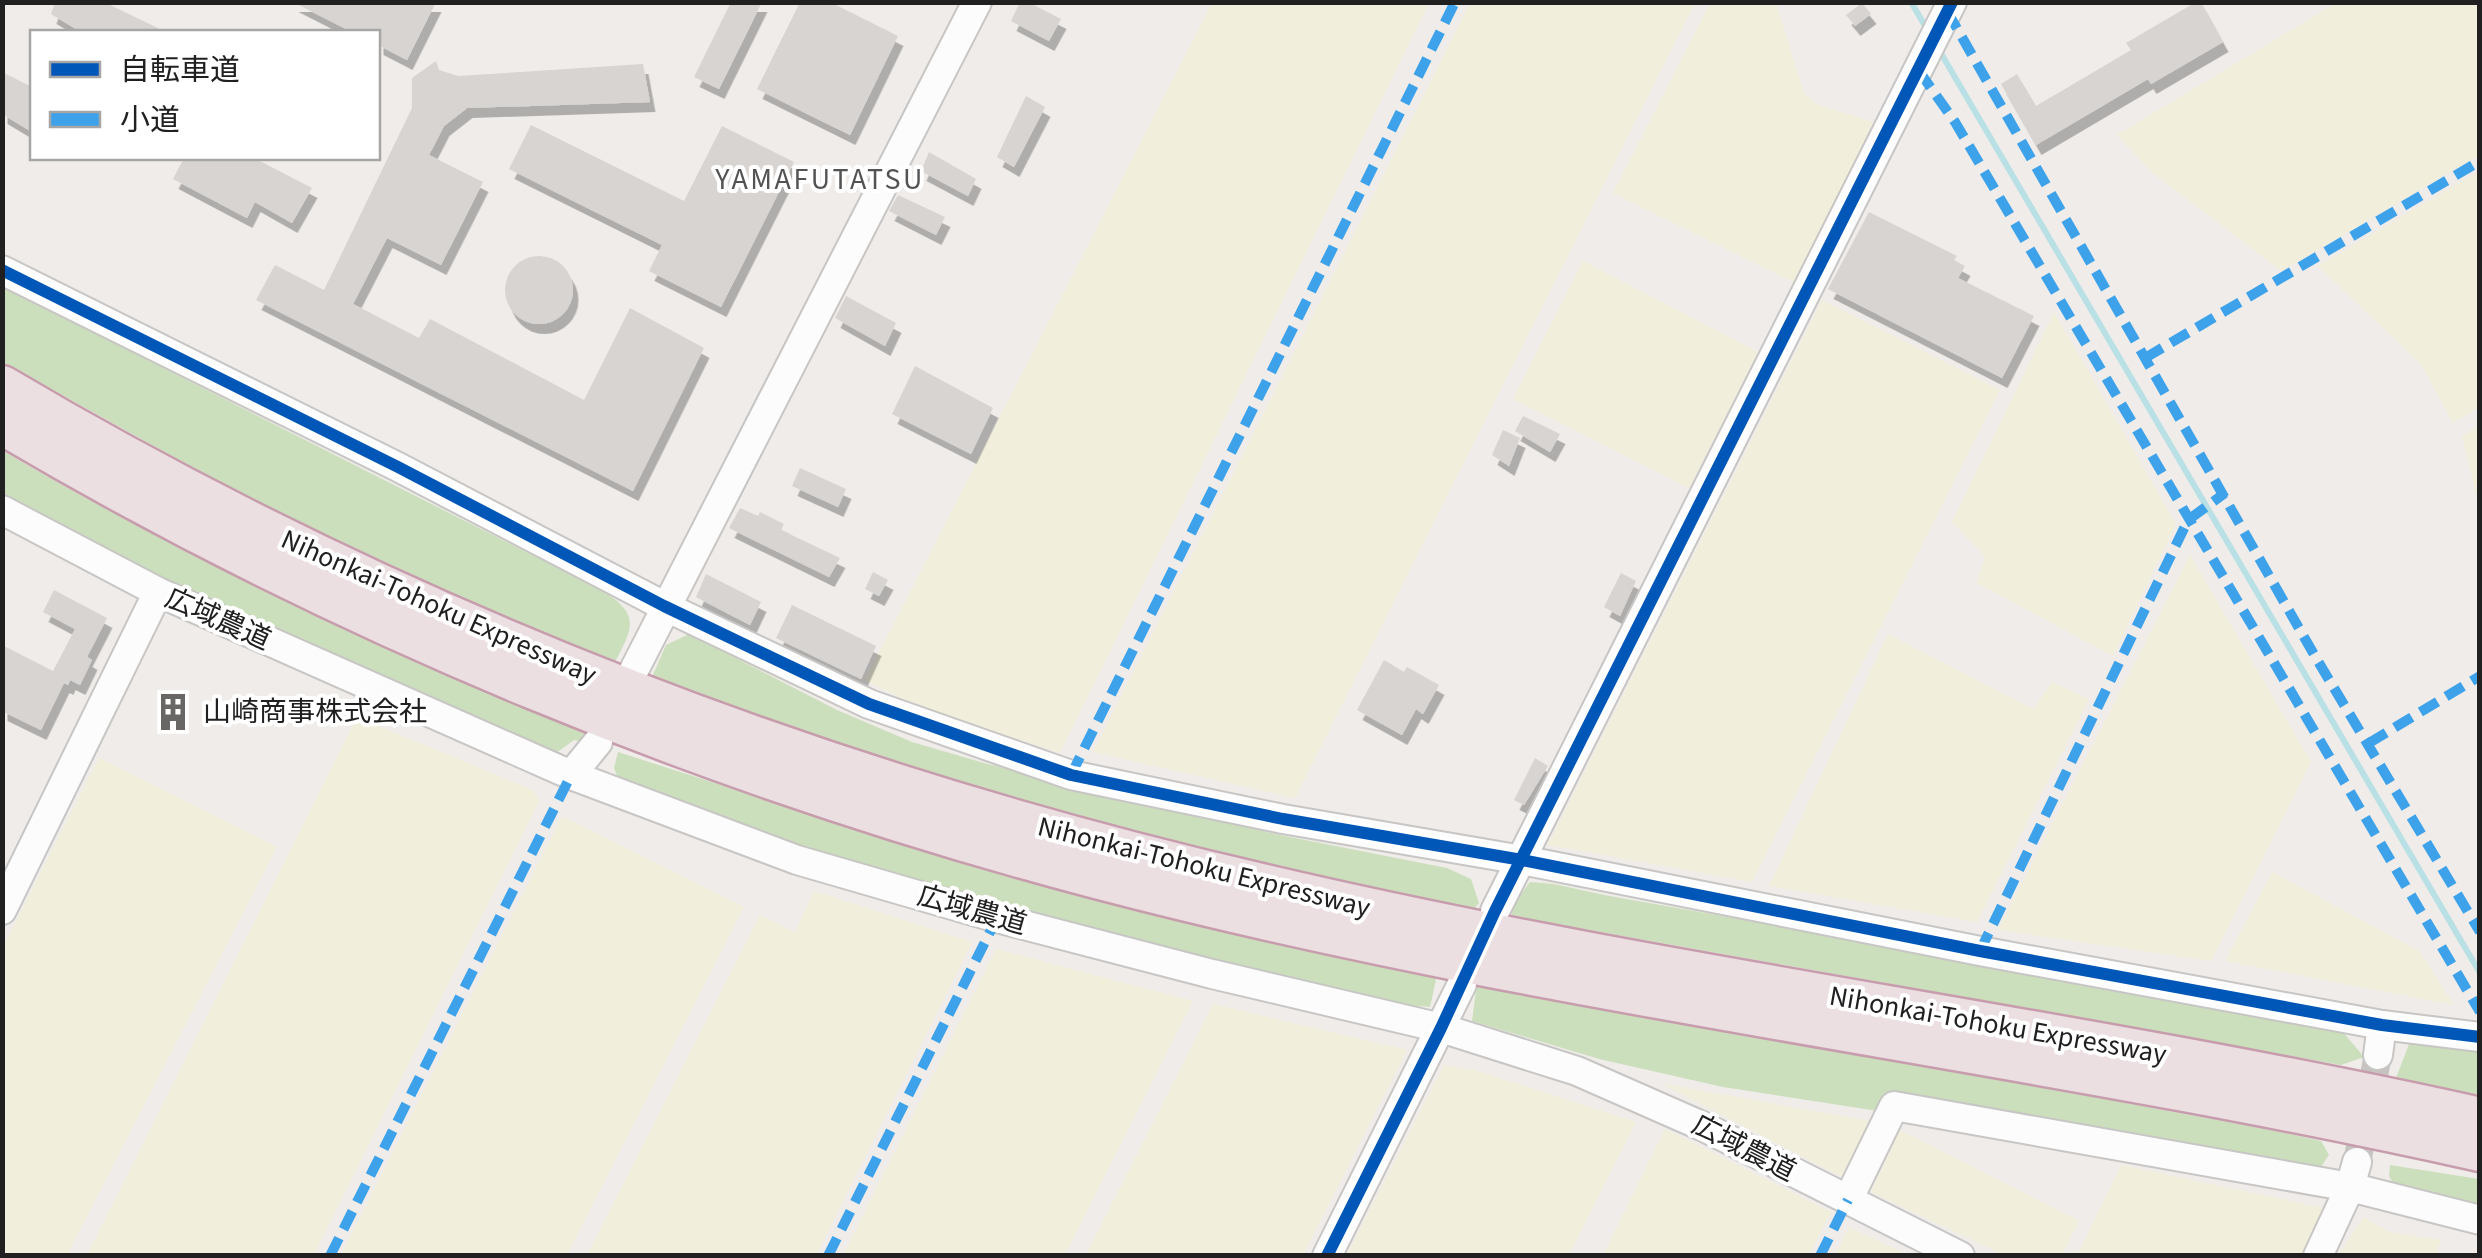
<svg xmlns="http://www.w3.org/2000/svg" width="2482" height="1258" viewBox="0 0 2482 1258" font-family="'Source Sans 3','Noto Sans JP',sans-serif">
  <defs>
    <filter id="shadow"><feDropShadow dx="5.5" dy="10" stdDeviation="0" flood-color="#0004"/></filter>
  </defs>
  <rect width="100%" height="100%" fill="#efece9"/>
  <g fill="#f1efdb">
    <path d="M1212,3h217l-369,750 -149,-50 -46,-23z"/>
    <path d="M1470,3h225l-400,795 -202,-46z"/>
    <path d="M1710,3h66l28,90 12,11 57,18 -74,163 -186,-92z"/>
    <path d="M2336,3h143v152l-198,116 -128,-98 -36,-38z"/>
    <path d="M2479,171v236l-26,16 -32,-59 -103,-98z"/>
    <path d="M1583,261l175,91 -69,136 -176,-89z"/>
    <path d="M1822,300l178,90 -248,492 -204,-37z"/>
    <path d="M2054,312l122,212 -63,132 -136,-73 8,-27 -33,-34z"/>
    <path d="M2479,426v79l-17,-69z"/>
    <path d="M2190,555l121,207 -100,199 -213,-31z"/>
    <path d="M1888,634l145,75 19,-27 37,17 -112,223 -208,-36z"/>
    <path d="M357,717l176,73 6,11 -225,454h-227z"/>
    <path d="M99,758l178,89 -210,408h-64v-308z"/>
    <path d="M562,816l182,91 -177,348h-226z"/>
    <path d="M2272,872l147,79 35,54 -229,-44z"/>
    <path d="M814,891l158,51 -156,313h-229l173,-340 35,17z"/>
    <path d="M996,949l197,52 -128,254h-222z"/>
    <path d="M1213,1004l194,46 -104,205h-217z"/>
    <path d="M1444,1065l31,5 161,52 -67,133h-222z"/>
    <path d="M1660,1083l215,39 -29,57z"/>
    <path d="M1665,1129l166,83 -22,43h-206z"/>
    <path d="M1900,1130l179,91 -17,34h-58l-133,-63z"/>
    <path d="M2121,1165l208,44 -23,46 -229,1z"/>
    <path d="M2364,1217l25,15 52,8 -5,15h-98z"/>
    <path d="M1849,1227l59,28h-73z"/>
  </g>
  <g fill="#ccdfbc">
    <path d="M2,286l601,305c38,24 30,37 11,73l-265,-115 -154,-80 -192,-107z"/>
    <path d="M2,450c87,53 179,97 270,141 105,52 211,102 321,141l-5,11 -14,-3 -26,19 -221,-95 -324,-163z"/>
    <path d="M689,634l148,76 75,32 72,21 291,71 172,34 24,11 8,24 -7,8 -207,-43 -342,-91 -271,-100 14,-32z"/>
    <path d="M618,752l387,124 227,57 205,42 -7,32 -87,-7 -377,-96 -344,-115 -8,-21z"/>
    <path d="M1530,882l24,2 50,11 733,130 27,32 -23,8 -829,-149v-10z"/>
    <path d="M1477,983c221,44 444,81 665,123 60,12 120,21 179,35l8,14 -21,31 -276,-51 -309,-48 -124,-28 -127,-38z"/>
    <path d="M2411,1039l68,13v45l-83,-19z"/>
    <path d="M2390,1165l89,14v37l-83,-28 -7,-12z"/>
  </g>
  <g fill="none" stroke-linecap="round" stroke-linejoin="round">
    <g stroke="#b9e0e5" stroke-width="6">
      <path d="M1911,2l17,29"/>
      <path d="M1939,50l541,923"/>
    </g>
  </g>
  <g fill="#d7d4d1" filter="url(#shadow)">
    <path d="M55,2h49l62,30h-85l-30,-18z"/>
    <path d="M293,2h143l-29,58 -29,-15v-13h-26z"/>
    <path d="M731,2h31l-43,87 -25,-12z"/>
    <path d="M800,2h30l68,34 -48,99 -93,-46z"/>
    <path d="M1020,2h8l33,17 -12,22 -38,-20z"/>
    <path d="M2196,2h5l22,40 -72,42 -3,-5 -112,66 -35,-61 16,-10 19,32 95,-56 -5,-7z"/>
    <path d="M1862,3l9,11 -16,12 -9,-11z"/>
    <path d="M436,61l3,9 19,6 185,-12 7,38 -183,6 -23,18 -15,29 54,27 -42,83 -54,-27 -34,66 66,34 11,-19 154,81 46,-92 74,40 -71,143 -377,-191 19,-35 49,25 88,-182v-30z"/>
    <path d="M2,72l30,15v45l-30,-18z"/>
    <path d="M1026,96l19,11 -31,60 -17,-10z"/>
    <path d="M531,125l153,76 38,-75 72,36 -73,145 -72,-36 13,-26 -153,-76z"/>
    <path d="M929,152l47,27 -8,17 -47,-25z"/>
    <path d="M184,158h70l58,30 -20,35 -37,-21 -8,16 -74,-39z"/>
    <path d="M898,195l47,22 -9,18 -47,-24z"/>
    <path d="M1869,212l88,44 -3,4 11,6 -7,12 76,38 -32,62 -174,-89z"/>
    <circle cx="539" cy="290" r="34"/>
    <path d="M846,296l50,27 -11,23 -50,-28z"/>
    <path d="M915,366l78,42 -22,46 -79,-40z"/>
    <path d="M1523,416l37,18 -10,18 -35,-21z"/>
    <path d="M1503,430l17,8 -11,28 -17,-11z"/>
    <path d="M800,468l46,21 -8,18 -46,-21z"/>
    <path d="M740,508l18,8 2,-4 24,12 -3,6 59,28 -11,19 -100,-49z"/>
    <path d="M873,572l15,8 -9,16 -14,-7z"/>
    <path d="M1621,573l15,8 -16,35 -16,-9z"/>
    <path d="M706,574l55,28 -11,23 -54,-28z"/>
    <path d="M54,590l53,28 -20,39 5,3 -12,25 -10,-5 -2,5 -4,-2 -23,47 -39,-19v-66l51,26 22,-42 -32,-17z"/>
    <path d="M792,605l84,41 -15,33 -85,-41z"/>
    <path d="M1384,660l20,12 3,-5 32,18 -16,29 -7,-5 -14,26 -45,-25z"/>
    <path d="M1535,758l13,8 -24,39 -10,-5z"/>
  </g>
  <g fill="none" stroke-linecap="round" stroke-linejoin="round">
    <path stroke="#c6c3c1" stroke-width="28" stroke-dasharray="28 14" stroke-linecap="butt" d="M2357,1162l21,-107"/>
    <g stroke="#c7c6c5" stroke-width="32">
      <g id="minor">
        <path d="M2,270l396,197 266,139 205,98 202,71 212,44 239,41 458,91 402,74 98,12"/>
        <path d="M2,510l156,82 413,183 226,85 200,58 215,56 229,54 136,43 125,55 258,130"/>
        <path d="M632,674l345,-672"/>
        <path d="M571,775l27,-33"/>
        <path d="M2,910l156,-318"/>
        <path d="M1495,911l457,-909"/>
        <path d="M2378,1055l4,-30"/>
        <path d="M1848,1200l46,-94 456,81 130,33"/>
        <path d="M1327,1256l135,-272"/>
        <path d="M2318,1256l32,-69 7,-25"/>
      </g>
    </g>
    <g stroke="#c79dae" stroke-width="45">
      <g id="highway">
        <path d="M2,386c392,232 816,395 1259,498 402,95 815,144 1219,234"/>
        <path d="M2,424c341,202 712,353 1094,454 455,120 925,170 1384,273"/>
      </g>
    </g>
    <use href="#minor" stroke="#fdfcfc" stroke-width="28"/>
    <use href="#highway" stroke="#ecdfe2" stroke-width="40"/>
    <g stroke="#3da2ea" stroke-width="10" stroke-dasharray="20 10" stroke-linecap="butt">
      <path d="M1947,11l369,647 164,274"/>
      <path d="M1919,71l36,51 525,890"/>
      <path d="M2145,358l335,-197"/>
      <path d="M2369,743l111,-67"/>
      <path d="M1071,775l384,-773"/>
      <path d="M1980,951l208,-431 37,-27"/>
      <path d="M330,1256l241,-481"/>
      <path d="M828,1256l169,-338"/>
      <path d="M1820,1256l28,-56"/>
    </g>
    <g stroke="#fff" stroke-width="19">
      <g id="cycleway">
        <path d="M2,270l396,197 266,139 205,98 202,71 212,44 239,41 458,91 402,74 98,12"/>
        <path d="M1327,1256l114,-228 54,-117 457,-909"/>
      </g>
    </g>
    <use href="#cycleway" stroke="#0057b8" stroke-width="12"/>
  </g>
  <defs>
    <g id="building-bare" transform="scale(3)"><path d="M-4-6H4V6H1V3H-1V6H-4ZM-2.5-4.3h1.7v1.8h-1.7ZM.8-4.3h1.7v1.8H.8ZM-2.5-1h1.7V.8h-1.7ZM.8-1h1.7V.8H.8Z" fill="#686766" stroke="#fff" stroke-width="2.5" paint-order="stroke"/></g>
  </defs>
  <g fill-rule="evenodd">
    <use href="#building-bare" x="173" y="712"/>
  </g>
  <g text-anchor="middle" dominant-baseline="central" stroke-width="8" stroke-linejoin="round" paint-order="stroke">
    <g font-size="28" fill="#202020" stroke="#fff">
      <text transform="translate(439 607) rotate(24)">Nihonkai-Tohoku Expressway</text>
      <text transform="translate(218 619) rotate(24)">広域農道</text>
      <text transform="translate(1204 867) rotate(14)">Nihonkai-Tohoku Expressway</text>
      <text transform="translate(972 910) rotate(16)">広域農道</text>
      <text transform="translate(1998 1025) rotate(10)">Nihonkai-Tohoku Expressway</text>
      <text transform="translate(1744 1148) rotate(27)">広域農道</text>
    </g>
    <g font-size="28" fill="#202020" stroke="#fff" text-anchor="start">
      <text x="203" y="712">山崎商事株式会社</text>
    </g>
    <g font-size="30" letter-spacing="2.5" fill="#535353" stroke="#fff">
      <text x="820" y="179">YAMAFUTATSU</text>
    </g>
  </g>
  <rect width="2482" height="1258" fill="none" stroke="#202020" stroke-width="10"/>
  <rect x="30" y="30" width="350" height="130" fill="#ffffff" stroke="#a6a6a6" stroke-width="2.5"/>
  <rect x="50" y="62" width="50" height="15" fill="#0057b8" stroke="#a6a6a6" stroke-width="2.5"/>
  <text x="120" y="80" font-size="30" fill="#202020">自転車道</text>
  <rect x="50" y="112" width="50" height="15" fill="#3da2ea" stroke="#a6a6a6" stroke-width="2.5"/>
  <text x="120" y="130" font-size="30" fill="#202020">小道</text>
</svg>
